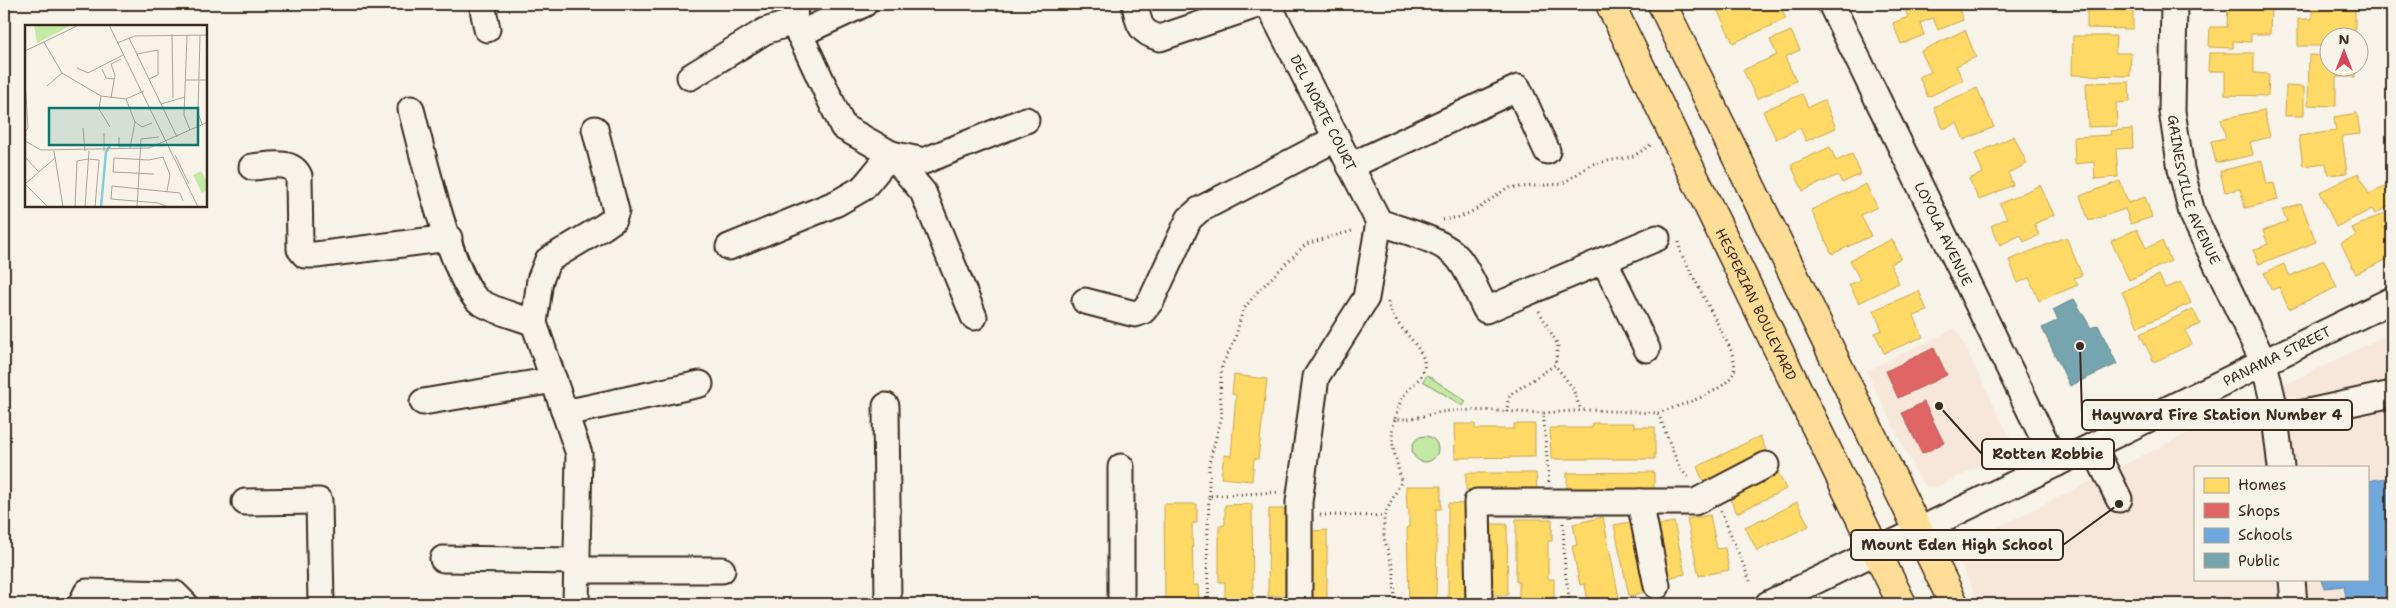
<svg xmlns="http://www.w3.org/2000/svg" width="2396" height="608" viewBox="0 0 2396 608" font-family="'Shantell Sans',sans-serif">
  <rect width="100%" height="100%" fill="#f7f3e8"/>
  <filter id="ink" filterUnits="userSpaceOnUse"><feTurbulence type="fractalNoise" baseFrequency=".02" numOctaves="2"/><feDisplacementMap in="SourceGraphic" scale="10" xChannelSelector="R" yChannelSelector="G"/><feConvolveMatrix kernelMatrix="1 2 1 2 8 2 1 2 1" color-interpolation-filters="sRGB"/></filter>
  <g filter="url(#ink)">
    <g fill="#f7e7da" fill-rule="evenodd">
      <path d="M1956,328l55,112 -4,10 -8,7 -62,30h-10l-7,-7 -54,-109z"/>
      <path d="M2392,332v272h-412l-20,-41 -1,-9 2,-6 7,-6zM2195,467h172v112h-172z"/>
    </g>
    <g fill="#c3e9a4" stroke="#7f8a61">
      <path d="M1427,375l39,26 -3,5 -40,-25z"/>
      <circle cx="1425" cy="449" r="13"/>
    </g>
    <g fill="#ffd966" stroke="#c4a450">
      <path d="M1722,4h57l7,15 -53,24 -17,-36z"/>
      <path d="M1903,4h54l6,16 -25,10 -5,-12 -13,5 4,12 -23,9 -8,-21 15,-6z"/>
      <path d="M2087,4h29v4h17v21l-46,-1z"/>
      <path d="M2228,4l43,2 -1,28h-19v8l-18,-1v7l-24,-1 1,-20h17z"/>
      <path d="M2312,8l43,1v22l-14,-1 -1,8h-12v8h-30v-27h14z"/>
      <path d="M1965,30l11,27 -20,9 7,14 -35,17 -9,-20 12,-5 -10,-21z"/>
      <path d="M1791,31l9,19 -15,7 11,24 -39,18 -14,-29 34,-15 -7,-15z"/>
      <path d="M2073,36h43l-1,17h16l-1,23 -58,-1z"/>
      <path d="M2209,53h45v20l15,1 -1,22 -43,-1v-24h-17z"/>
      <path d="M2309,55l19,1v12h27v9h-19v29l-28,-1z"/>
      <path d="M2129,82l1,20 -14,1 1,23 -29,1 -2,-44z"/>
      <path d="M2286,86l18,1v29h-19z"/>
      <path d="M1977,88l17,39 -30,13 -7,-17 -14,6 -9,-22z"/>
      <path d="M1802,94l6,13 16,-7 12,28 -30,13 -6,-13 -24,11 -13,-28z"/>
      <path d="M2264,110l6,27 -20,5 3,13 -37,8 -5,-22 15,-3 -5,-19z"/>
      <path d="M2357,113l3,21 -18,2 5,37 -19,2 -2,-12 -23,3 -4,-30 37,-5 -2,-14z"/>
      <path d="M2132,129l1,19 -17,1 2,28 -23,2 -1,-17 -19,2 -1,-27 37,-2 -1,-4z"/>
      <path d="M2014,136l13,28 -19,9 5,12 -34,15 -10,-21 14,-6 -8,-19z"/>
      <path d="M1830,147l6,14 16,-7 9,20 -19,9 -4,-8 -35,16 -12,-26z"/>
      <path d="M2262,161l5,23 7,-1 4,17 -33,8 -5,-19 -15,3 -5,-21z"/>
      <path d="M2358,173l11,21 15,-8 8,18 -17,10 -3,-5 -36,18 -16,-35z"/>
      <path d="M2120,181l8,22 17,-6 7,20 -21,7 -6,-15 -36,12 -9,-25z"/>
      <path d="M1866,184l11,23 -16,8 10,21 -39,18 -21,-44z"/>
      <path d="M2040,185l14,30 -20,9 5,11 -15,7 -3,-7 -21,10 -9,-19 16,-8 -7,-14z"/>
      <path d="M2301,203l15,39 -57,22 -6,-14 15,-6 -5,-13 24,-10 -5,-11z"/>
      <path d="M2392,210v47l-36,17 -15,-31 15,-7 -4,-8z"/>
      <path d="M2137,229l9,19 16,-7 9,20 -42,19 -18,-39z"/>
      <path d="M2066,237l16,38 -8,3 4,7 -39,16 -10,-23 -11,5 -9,-23z"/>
      <path d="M1892,239l9,19 -11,6 9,19 -40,20 -10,-18 11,-5 -10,-20z"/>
      <path d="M2324,260l13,27 -48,22 -10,-22 -7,3 -8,-17 20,-9 6,12z"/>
      <path d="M2159,275l6,13 16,-6 10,21 -53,24 -16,-35z"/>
      <path d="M1919,291l8,20 -13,5 9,21 -39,16 -9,-20 7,-3 -8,-20z"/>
      <path d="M2193,309l7,15 -15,7 7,13 -38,18 -14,-28z"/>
      <path d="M1234,375l33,4 -9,80h-4l-2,22 -31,-3 3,-23 7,1 5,-61 -4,-1z"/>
      <path d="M1592,423h42v4h21v32h-104l-1,-31h42z"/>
      <path d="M1454,424h21v5h39v-5h21v33l-80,1z"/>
      <path d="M1760,436l7,16 -63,31 -7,-16z"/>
      <path d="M1654,472v18h-87v-17z"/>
      <path d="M1466,473h70l1,17h-71z"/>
      <path d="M1778,473l8,16 -49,24 -8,-16z"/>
      <path d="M1406,486h35v23h-5v16h1l-1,79h-27l-2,-77h2v-18h-2z"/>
      <path d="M1797,502l12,24 -52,25 -12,-24 19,-9v2z"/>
      <path d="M1448,503l17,1v95l-17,1z"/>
      <path d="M1164,504h33v19h-5l1,62h5l1,19h-34z"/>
      <path d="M1252,504l1,100h-28v-22h-6v-56l6,-1v-20z"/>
      <path d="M1269,509h16v87h-17z"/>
      <path d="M1710,515l7,34 8,-1 4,22 -30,6 -12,-57z"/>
      <path d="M1603,517l16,81 -31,6 -3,-20 -5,1 -8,-39 5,-1 -4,-21z"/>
      <path d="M1516,519h36v22h-4v38h6v25h-35v-22h-3z"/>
      <path d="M1631,522l14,70 -16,4 -15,-71z"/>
      <path d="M1674,522l11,52 -17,4 -11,-53z"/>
      <path d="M1490,524h17l1,71h-18z"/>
      <path d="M1327,530v70h-16v-69z"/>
    </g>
    <g fill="#e06666" stroke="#ae5450">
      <path d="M1934,348l13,27 -49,23 -12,-27z"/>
      <path d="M1924,402l20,41 -22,11 -20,-41z"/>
    </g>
    <path fill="#6fa8dc" stroke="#5f82a3" d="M2392,477v127h-45l-3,-18 -20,2 -2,-9h45v-98z"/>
    <path fill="#76a5af" stroke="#648084" d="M2074,299l17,29 7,-3 19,39 -47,22 -28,-58 16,-8 -5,-10z"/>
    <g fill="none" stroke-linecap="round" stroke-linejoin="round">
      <g stroke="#3b2a1e" stroke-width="29">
        <g id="minor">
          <path d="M482,4l5,25"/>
          <path d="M795,4l-1,18 49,105 48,27 33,7 102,-41"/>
          <path d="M1135,4c4,20 4,28 25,34l100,-34"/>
          <path id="s1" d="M1268,4l111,218"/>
          <path id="s2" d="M1831,4l225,460"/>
          <path id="s3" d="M2174,4l-2,107 9,58 11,44 72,150 9,38 8,66"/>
          <path d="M799,34l65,-30"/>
          <path d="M690,77l75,-46 29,-9"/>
          <path d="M411,109c9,36 43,177 69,193 16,10 37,14 54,21"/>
          <path d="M891,154l32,38 51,125"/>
          <path d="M1350,166l168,-78 29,63"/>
          <path d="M252,167c16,-1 39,-8 47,9l1,73 5,6h11l133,-17"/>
          <path d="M1379,222c24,9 64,17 80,37 11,14 18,34 27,51l171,-72"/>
          <path d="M729,247l108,-44 26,-15 28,-34"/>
          <path d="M1604,260l43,89"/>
          <path d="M1085,301l50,13 8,-3 8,-10 38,-82 10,-9 138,-72"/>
          <path d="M423,402l131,-22"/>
          <path d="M886,406l2,198"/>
          <path d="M565,413l135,-29"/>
          <path d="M2276,419l116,-25"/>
          <path d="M2093,446l26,53"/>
          <path d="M1121,467v137"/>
          <path d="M245,502l74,-1 2,103"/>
          <path d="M1640,502l17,84"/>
          <path d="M443,559l134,2"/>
          <path d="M577,570h145"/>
          <path d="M2292,579l2,25"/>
          <path d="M81,604l6,-12 88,2 10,10"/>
          <path d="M576,604l3,-150 -45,-131 6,-43 8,-20 55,-33 10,-7 3,-9 -21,-82"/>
          <path d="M1299,604v-102l17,-125 50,-79 13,-76"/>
          <path d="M1479,604l-2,-102h218l71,-37"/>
          <path id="s4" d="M1768,604l624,-304"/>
        </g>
      </g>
      <g stroke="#3b2a1e" stroke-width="31">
        <g id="major">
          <path id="s5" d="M1610,4l292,600"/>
          <path d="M1662,4l292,600"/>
        </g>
      </g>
      <g stroke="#3b2a1e" stroke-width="3" stroke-dasharray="1 4" stroke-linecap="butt">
        <path d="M1443,220l17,-3 19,-9 28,-20 55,-4 30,-20 42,-8 18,-12"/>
        <path d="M1388,302c3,24 41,46 36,67 -3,12 -16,18 -21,28 -4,7 -6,14 -8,22"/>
        <path d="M1539,311l19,34 -3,20"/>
        <path d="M1507,412l1,-13 3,-5 44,-29 17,22 9,23"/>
        <path d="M1658,413c19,-7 70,-21 76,-42 2,-6 -1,-13 -2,-19l-52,-101 -1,-9"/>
        <path d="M1549,482l-6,-69 45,-3 70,3 22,56 10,10"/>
        <path d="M1209,496v-33l13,-47 -2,-25 2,-26 12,-23 9,-32 15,-19 48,-47 49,-14"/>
        <path d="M1721,511l29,70"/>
        <path d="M1320,515l64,1"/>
        <path d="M1563,523l2,47 5,34"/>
        <path d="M1209,604l-2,-45 2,-63 71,-4"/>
        <path d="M1395,604l-1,-32 -10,-34v-22l17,-34c-3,-22 -14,-40 -6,-63 22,1 35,-6 54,-8 31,-2 63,1 94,2"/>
      </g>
      <use href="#minor" stroke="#f7f3e8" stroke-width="25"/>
      <use href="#major" stroke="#ffdd96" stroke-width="28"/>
    </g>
  </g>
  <g text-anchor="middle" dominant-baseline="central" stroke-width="5" stroke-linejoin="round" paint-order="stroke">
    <g font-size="14" fill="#3b2a1e" stroke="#f7f3e8">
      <text stroke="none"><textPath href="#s1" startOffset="122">DEL NORTE COURT</textPath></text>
      <text stroke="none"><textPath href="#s3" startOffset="189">GAINESVILLE AVENUE</textPath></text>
      <text stroke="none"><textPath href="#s2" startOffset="256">LOYOLA AVENUE</textPath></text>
      <text stroke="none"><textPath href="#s5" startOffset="334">HESPERIAN BOULEVARD</textPath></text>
      <text stroke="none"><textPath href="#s4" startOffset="566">PANAMA STREET</textPath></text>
    </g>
  </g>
  <g transform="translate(25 25)">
    <rect width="182" height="182" fill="#f7f3e8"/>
    <path d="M9,0h38l-35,18zM176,146l7,13 -1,6 -5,3 -9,-18z" fill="#c3e9a4"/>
    <path fill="none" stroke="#80cedd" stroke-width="2.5" d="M93,121l46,-1M76,182l5,-55 4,-6"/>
    <path fill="none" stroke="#aca397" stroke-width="1" d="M84,0l89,182M147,9l1,64M162,10l-3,80 6,15M175,10l-2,78 4,11M104,13l48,99M19,17l18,31 39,23 25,3 18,-8M92,18l18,-7 73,-1M0,26l54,-26M112,29l21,-4v25l-9,4M52,43l11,5 35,-18M77,44l4,9 8,1M0,53l3,50 -3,4M160,55h23M22,61l15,-13M76,71l-2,13 11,18M86,73l4,-23 -4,-11 10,-5M101,74l9,23 7,5 10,-4M136,79l24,-7M58,103l2,23M0,116l16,9 108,-2 59,-26M80,120h14v-8M105,123l5,-26M29,126l9,56M79,126v-18M150,130l14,29M0,132l14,15M129,149l-41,-2 1,-14 35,2 14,-3 7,18 -3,16M0,159l30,-26M0,159l23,23M50,182l2,-46 11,-2 11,1 -4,47M60,182l4,-56M112,182l4,-68 18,-2M143,182l-10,-4 -47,-4 1,-13 68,7 3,8"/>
    <path fill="#0f766e" fill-opacity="0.15" stroke="#0f766e" stroke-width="2.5" d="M24,83h149v37h-149z"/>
    <rect width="182" height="182" fill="none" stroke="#3b2a1e" stroke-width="2.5"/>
  </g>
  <path fill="none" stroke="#3b2a1e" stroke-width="2" d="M2080 346L2082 415M1939 406L1982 454M2119 504L2063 545"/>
  <g fill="#3b2a1e" stroke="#f7f3e8" stroke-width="2">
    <circle cx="2080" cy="346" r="5"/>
    <circle cx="1939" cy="406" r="5"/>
    <circle cx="2119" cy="504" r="5"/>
  </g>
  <g fill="#f7f3e8" stroke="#3b2a1e" stroke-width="2">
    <rect x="2082" y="400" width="270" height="30" rx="5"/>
    <rect x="1982" y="439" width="132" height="30" rx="5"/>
    <rect x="1851" y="530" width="212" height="30" rx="5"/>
  </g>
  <g font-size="15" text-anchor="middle" font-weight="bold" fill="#3b2a1e">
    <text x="2217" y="420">Hayward Fire Station Number 4</text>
    <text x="2048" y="459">Rotten Robbie</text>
    <text x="1957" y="550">Mount Eden High School</text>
  </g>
  <rect width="2396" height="608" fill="none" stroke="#f7f3e8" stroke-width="20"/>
  <rect x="10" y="10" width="2376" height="588" fill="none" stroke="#3b2a1e" stroke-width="2" filter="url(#ink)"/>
  <rect x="2194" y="466" width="175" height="115" fill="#f7f3e8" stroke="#aca397"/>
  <rect x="2204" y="478" width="25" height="15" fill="#ffd966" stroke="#aca397"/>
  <text x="2238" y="490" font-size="15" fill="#3b2a1e">Homes</text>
  <rect x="2204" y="503" width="25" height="15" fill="#e06666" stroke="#aca397"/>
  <text x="2238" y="516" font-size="15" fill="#3b2a1e">Shops</text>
  <rect x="2204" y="528" width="25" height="15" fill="#6fa8dc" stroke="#aca397"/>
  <text x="2238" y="540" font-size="15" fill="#3b2a1e">Schools</text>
  <rect x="2204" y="553" width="25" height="15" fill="#76a5af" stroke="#aca397"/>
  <text x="2238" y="566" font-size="15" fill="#3b2a1e">Public</text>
  <g transform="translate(2344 52)"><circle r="24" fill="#f7f3e8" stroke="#aca397"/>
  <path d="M0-4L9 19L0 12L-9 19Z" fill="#d1495b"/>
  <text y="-8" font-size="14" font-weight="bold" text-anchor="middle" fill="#3b2a1e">N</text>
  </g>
</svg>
